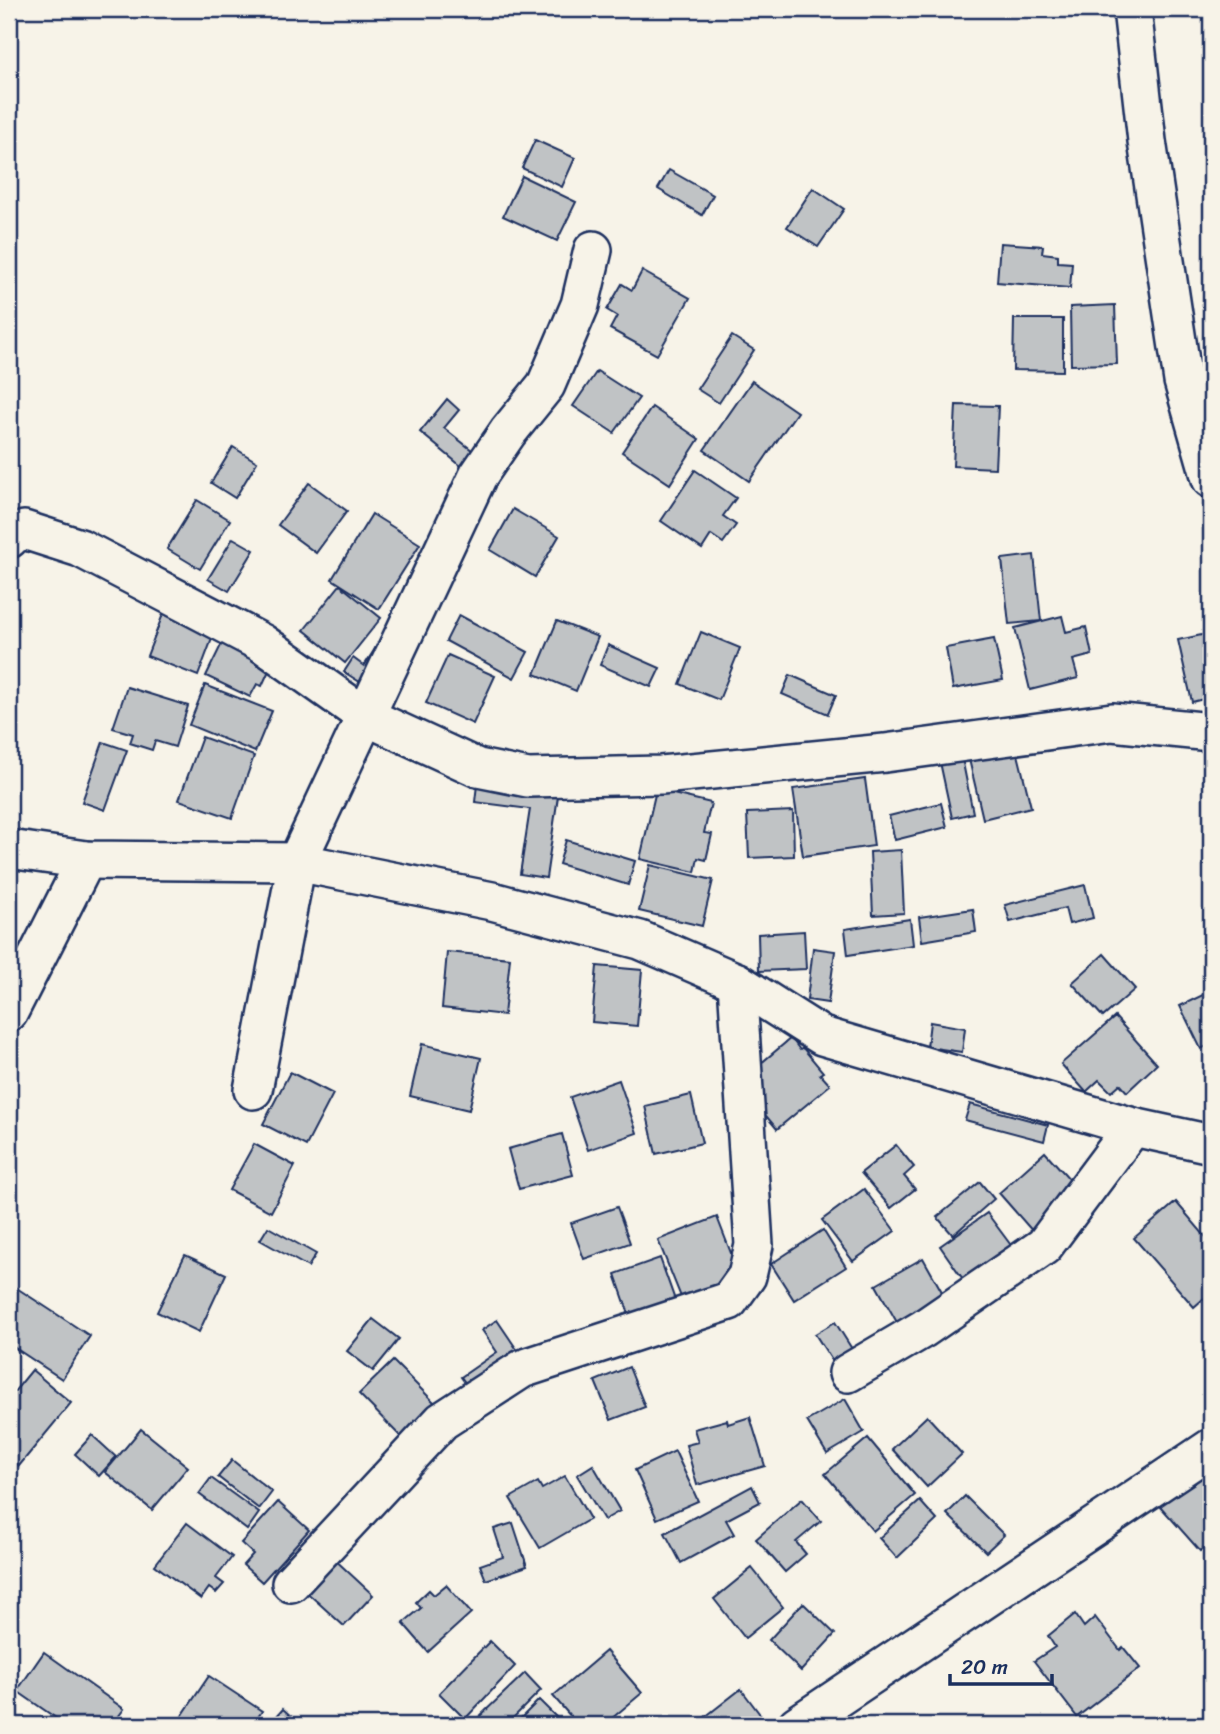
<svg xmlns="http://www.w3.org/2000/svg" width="1220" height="1734" viewBox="0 0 1220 1734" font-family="Sriracha,sans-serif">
  <rect width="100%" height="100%" fill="#f7f3e8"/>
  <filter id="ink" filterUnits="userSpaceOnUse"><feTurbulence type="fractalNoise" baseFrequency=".0143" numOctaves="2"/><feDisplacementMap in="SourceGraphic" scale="14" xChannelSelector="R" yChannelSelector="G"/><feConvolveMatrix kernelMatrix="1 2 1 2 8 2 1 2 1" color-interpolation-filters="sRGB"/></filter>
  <g filter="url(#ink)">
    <g fill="#c0c3c5" stroke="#1b2f5e" stroke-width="2">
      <path d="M535,140l40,18 -13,29 -40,-19z"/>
      <path d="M669,170l44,25 -11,20 -44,-26z"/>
      <path d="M522,176l54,26 -19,39 -54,-25z"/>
      <path d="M813,188l31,21 -26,38 -31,-20z"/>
      <path d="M1000,243l43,3 -1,7 16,2v7l14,1 -2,25 -73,-6z"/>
      <path d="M642,271l48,27 -33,57 -47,-26 7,-13 -10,-6 15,-26 10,6z"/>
      <path d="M1115,305l2,59 -46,1 -1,-58z"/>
      <path d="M1014,319h49v52l-50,-1z"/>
      <path d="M732,336l22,14 -35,53 -22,-14z"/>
      <path d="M597,371l42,27 -25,35 -41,-27z"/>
      <path d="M752,381l45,31 -48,69 -45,-31z"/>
      <path d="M447,399l12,11 -15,18 29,23 -12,15 -41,-34z"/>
      <path d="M956,405l42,1 -3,62 -42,-2z"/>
      <path d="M652,407l47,32 -29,45 -48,-32z"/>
      <path d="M233,447l24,15 -22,36 -24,-15z"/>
      <path d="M695,470l41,28 -13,18 13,9 -13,18 -12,-8 -9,14 -41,-28z"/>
      <path d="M309,483l38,28 -31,42 -38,-28z"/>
      <path d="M197,500l33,20 -30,49 -33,-20z"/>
      <path d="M513,509l46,27 -24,41 -45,-27z"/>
      <path d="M372,514l48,30 -41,65 -47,-30z"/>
      <path d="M233,538l21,12 -25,41 -21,-12z"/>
      <path d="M1034,555l7,66 -32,3 -7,-65z"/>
      <path d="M340,585l41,33 -36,45 -41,-33z"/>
      <path d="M165,609l51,19 -18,48 -51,-20z"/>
      <path d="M459,615l69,37 -14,26 -68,-37z"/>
      <path d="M1062,616l4,16 20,-5 6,28 -19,5 5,18 -48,12 -15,-62z"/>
      <path d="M557,621l41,16 -22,54 -41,-17z"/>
      <path d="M701,632l39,16 -21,52 -39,-16z"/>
      <path d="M227,633l44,33 -9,20 -5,-2 -7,13 -44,-21z"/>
      <path d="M1211,633v64l-19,5 -14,-62z"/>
      <path d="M994,639l9,41 -50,9 -7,-41z"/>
      <path d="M378,644l15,9 -22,36 -27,-17 9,-14 11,8z"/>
      <path d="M608,645l52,23 -9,19 -51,-22z"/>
      <path d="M448,655l47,21 -22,48 -47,-21z"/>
      <path d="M790,675l46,20 -8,19 -46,-20z"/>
      <path d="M205,685l67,26 -17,41 -66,-27z"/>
      <path d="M127,687l61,19 -13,41 -20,-6 -3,9 -22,-7 3,-9 -20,-6z"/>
      <path d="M202,737l52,19 -22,62 -53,-18z"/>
      <path d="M103,742l24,8 -22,60 -23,-8z"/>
      <path d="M1015,742l16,65 -48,12 -15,-64z"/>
      <path d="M962,758l11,55 -21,5 -12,-56z"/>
      <path d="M478,776l81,13 -13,89 -26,-4 10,-65 -55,-7z"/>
      <path d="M865,779l9,67 -71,10 -10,-67z"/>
      <path d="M656,790l55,13 -7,30 8,1 -6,26 -8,-2 -3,14 -55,-13z"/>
      <path d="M941,803l6,24 -52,13 -6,-24z"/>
      <path d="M793,811l1,45 -45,2 -2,-45z"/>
      <path d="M566,840l69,21 -7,24 -69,-21z"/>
      <path d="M901,850l3,63 -31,2 -3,-63z"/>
      <path d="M650,865l63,15 -11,46 -63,-15z"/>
      <path d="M1085,885l8,33 -24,6 -4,-16 -55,14 -5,-17z"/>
      <path d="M973,909l3,23 -54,9 -3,-24z"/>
      <path d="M910,919l3,26 -65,10 -3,-26z"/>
      <path d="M804,931l2,38 -47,2 -1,-37z"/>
      <path d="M813,948l22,3 -7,52 -21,-3z"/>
      <path d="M447,952l63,6 -6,57 -62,-7z"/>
      <path d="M1104,954l31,35 -32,28 -31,-34z"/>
      <path d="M597,966l45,4 -5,56 -45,-4z"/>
      <path d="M1211,991v53l-10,5 -21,-43z"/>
      <path d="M1115,1017l42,47 -30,28 -7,-8 -9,8 -12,-12 -13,12 -25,-28z"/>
      <path d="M930,1022l35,6 -3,24 -35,-5z"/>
      <path d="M791,1038l9,12 3,-2 20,24 -3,2 10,11 -53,44 -21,-25 8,-8 -17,-21z"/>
      <path d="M422,1044l59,14 -12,52 -59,-14z"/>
      <path d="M290,1072l43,22 -27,52 -43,-22z"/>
      <path d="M619,1080l18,53 -49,17 -18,-53z"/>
      <path d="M691,1095l11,48 -46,11 -11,-48z"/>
      <path d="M970,1104l78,21 -4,16 -79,-21z"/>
      <path d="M562,1134l11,41 -54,14 -11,-40z"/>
      <path d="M254,1144l41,22 -24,46 -42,-22z"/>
      <path d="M896,1145l18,22 -10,9 11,13 -24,19 -30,-35z"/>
      <path d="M1045,1152l36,40 -47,41 -35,-40z"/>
      <path d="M980,1182l14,17 -41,36 -16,-18z"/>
      <path d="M864,1189l31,42 -42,30 -31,-41z"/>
      <path d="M1176,1202l35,41v49l-17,15 -60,-69z"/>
      <path d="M617,1207l13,36 -46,16 -13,-36z"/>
      <path d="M987,1213l26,35 -48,34 -25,-36z"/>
      <path d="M717,1217l24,62 -58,23 -25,-62z"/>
      <path d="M268,1227l48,27 -8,13 -48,-27z"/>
      <path d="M823,1230l23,37 -52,33 -23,-36z"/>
      <path d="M185,1255l41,19 -27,58 -42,-20z"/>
      <path d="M660,1258l16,45 -45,17 -16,-46z"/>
      <path d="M923,1258l23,41 -47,27 -23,-41z"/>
      <path d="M9,1283l81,53 -28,43 -53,-35z"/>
      <path d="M373,1319l26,20 -26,32 -26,-20z"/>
      <path d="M497,1320l25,37 -50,35 -11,-15 36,-25 -15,-22z"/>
      <path d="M835,1322l17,27 -19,13 -18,-28z"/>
      <path d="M393,1361l43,43 -34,34 -43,-44z"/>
      <path d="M629,1367l16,40 -34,13 -16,-39z"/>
      <path d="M32,1370l39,33 -52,63 -10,-9v-59z"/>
      <path d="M845,1399l19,33 -37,22 -20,-33z"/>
      <path d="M927,1416l35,38 -35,33 -35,-38z"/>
      <path d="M750,1417l15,49 -68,19 -11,-40 12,-3 -4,-13 33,-9 1,4z"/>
      <path d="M141,1429l47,38 -36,43 -47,-38z"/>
      <path d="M92,1435l24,22 -17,19 -24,-22z"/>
      <path d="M868,1438l47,57 -42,36 -48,-57z"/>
      <path d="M675,1451l23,50 -41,18 -22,-49z"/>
      <path d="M232,1460l40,32 -13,17 -41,-32z"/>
      <path d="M593,1465l27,46 -16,9 -27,-45z"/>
      <path d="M1199,1471l12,13v57l-11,10 -40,-45z"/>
      <path d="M565,1476l25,43 -50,29 -30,-50 28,-16 4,7z"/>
      <path d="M211,1478l48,35 -12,17 -48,-36z"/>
      <path d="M752,1486l8,16 -34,18 8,14 -53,29 -16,-30z"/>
      <path d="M965,1496l39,39 -18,17 -39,-38z"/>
      <path d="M802,1499l19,22 -25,21 10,12 -21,18 -29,-33z"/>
      <path d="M920,1501l17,19 -40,38 -18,-20z"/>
      <path d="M278,1502l31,28 -47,52 -19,-17 10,-11 -12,-11z"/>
      <path d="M187,1523l45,34 -16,21 8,6 -8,9 -7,-5 -8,11 -46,-34z"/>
      <path d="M513,1523l14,43 -41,14 -6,-15 23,-8 -9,-28z"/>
      <path d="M331,1556l42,39 -29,31 -42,-38z"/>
      <path d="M752,1568l31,39 -38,31 -31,-39z"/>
      <path d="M446,1585l25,28 -43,39 -25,-29 18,-15 -5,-6 13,-12 5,5z"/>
      <path d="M803,1603l32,31 -34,37 -32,-31z"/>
      <path d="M1075,1614l9,13 11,-10 25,33 3,-3 17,21 -63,49 -43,-56 21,-14 -7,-11z"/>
      <path d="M490,1641l25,25 -50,53 -26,-26z"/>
      <path d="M606,1651l36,42 -38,32h-26l-25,-29z"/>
      <path d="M44,1652l80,57 -12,16h-46l-49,-34z"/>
      <path d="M525,1673l16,17 -35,35h-18l-9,-8z"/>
      <path d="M209,1676l53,35 -9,14h-64l-9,-6z"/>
      <path d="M741,1689l21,28 -12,8h-53l-1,-1z"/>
      <path d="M539,1700l24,24 -49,1z"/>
      <path d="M283,1709l18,16h-32z"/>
    </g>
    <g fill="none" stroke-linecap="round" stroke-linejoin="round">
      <g stroke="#1b2f5e" stroke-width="42">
        <g id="minor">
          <path d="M1132,9l15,132 36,240 28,98"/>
          <path d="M9,539l2,-3 13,-6 56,18 182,95 103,73 113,52 50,10 133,-3 224,-22 227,-31 99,10"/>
          <path d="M9,849l77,11 211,2 195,39 148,39 97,42 85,54 311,91 78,17"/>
          <path d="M9,1012l77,-152"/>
          <path d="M253,1090l44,-228 181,-386 30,-44 38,-47 34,-80 13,-55"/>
          <path d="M848,1373l75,-44 121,-83 89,-119"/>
          <path d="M291,1583l151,-162 80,-52 207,-68 18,-25 7,-31 -17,-263"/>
          <path d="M797,1725l414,-277"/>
        </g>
      </g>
      <use href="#minor" stroke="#f7f3e8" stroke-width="37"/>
    </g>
  </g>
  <rect width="1220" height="1734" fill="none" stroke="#f7f3e8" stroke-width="35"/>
  <rect x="18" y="18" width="1185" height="1699" fill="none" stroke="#1b2f5e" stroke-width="2.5" filter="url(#ink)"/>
  <path d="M950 1674v10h102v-10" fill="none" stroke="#1b2f5e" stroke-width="3.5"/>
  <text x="961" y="1674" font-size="21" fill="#1b2f5e" stroke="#f7f3e8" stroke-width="5" paint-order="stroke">20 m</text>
</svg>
